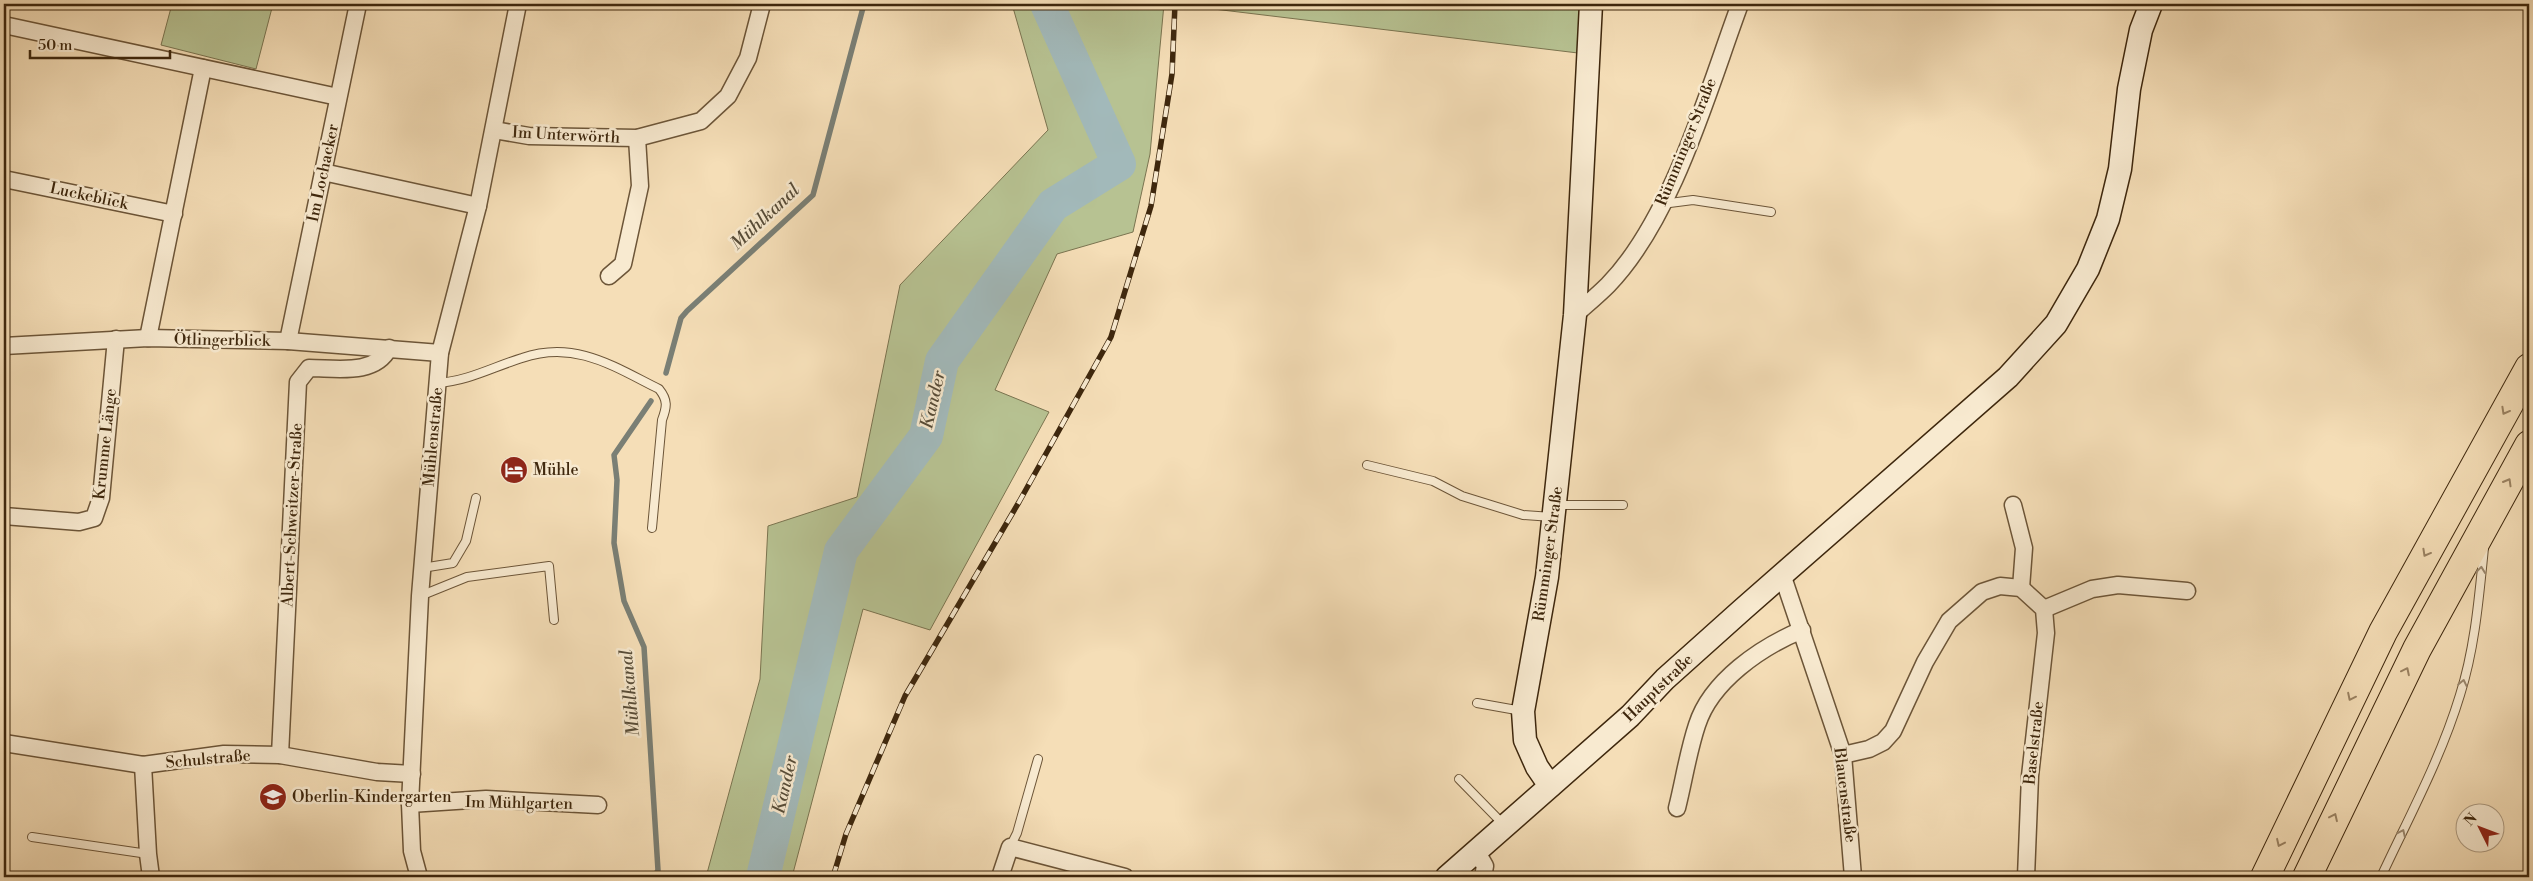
<svg xmlns="http://www.w3.org/2000/svg" width="2533" height="881" viewBox="0 0 2533 881" font-family="'Libre Bodoni',serif">
  <rect width="100%" height="100%" fill="#f5deb7"/>
  <filter id="stains"><feTurbulence type="fractalNoise" baseFrequency=".004" numOctaves="4"/><feColorMatrix values="0 0 0 0 .2 0 0 0 0 .09 0 0 0 0 .02 0 0 0 .5 -.17"/></filter>
  <radialGradient id="worn" r=".72"><stop offset=".6" stop-color="#630" stop-opacity="0"/><stop offset="1" stop-color="#630" stop-opacity=".3"/></radialGradient>
  <g fill="#b7c292" stroke="#7a7450">
    <path d="M172,4h101l-17,65 -95,-24z"/>
    <path d="M1012,4h152l-14,150 -17,78 -76,22 -62,136 54,22 -119,218 -67,-21 -71,268h-86l54,-198 8,-153 89,-29 43,-212 148,-155z"/>
    <path d="M1189,4h391l-2,49 -389,-47z"/>
  </g>
  <g fill="none" stroke-linecap="round" stroke-linejoin="round">
    <g stroke="#7a7f75" stroke-width="5.5">
      <path d="M666,373l15,-55 6,-7 126,-116 51,-191"/>
      <path d="M651,401l-37,54 3,25 -3,63 10,58 20,46 14,223 -4,7"/>
    </g>
    <path stroke="#a2b9ba" stroke-width="34" d="M763,877l78,-326 85,-115 16,-75 111,-156 66,-41 -72,-160"/>
    <g stroke="#6c5538" stroke-width="10">
      <g id="lane">
        <path d="M1662,204l31,-4 78,12"/>
        <path d="M438,383c30,-2 55,-16 84,-25 53,-18 91,8 137,31 9,11 8,18 3,31l-10,108"/>
        <path d="M1367,465l66,16 29,15 61,19 29,2"/>
        <path d="M1557,505h66"/>
        <path d="M422,568l31,-5 13,-22 10,-43"/>
        <path d="M420,596l47,-19 82,-11 5,54"/>
        <path d="M1477,703l45,8"/>
        <path d="M1459,779l44,45"/>
        <path d="M32,837l116,17"/>
        <path d="M1010,847l7,-14 21,-74"/>
        <path d="M2381,877c28,-60 60,-119 79,-182 15,-47 19,-98 24,-147"/>
      </g>
    </g>
    <g stroke="#6c5538" stroke-width="19">
      <g id="street">
        <path d="M4,25l334,72"/>
        <path d="M494,130l35,6 108,2 64,-17 27,-25 20,-38 14,-54"/>
        <path d="M323,172l155,34"/>
        <path d="M4,179l170,35"/>
        <path d="M609,276l14,-12 17,-78 -3,-48"/>
        <path d="M1575,315c11,-10 23,-20 33,-30 65,-67 100,-195 132,-281"/>
        <path d="M148,338l55,-270"/>
        <path d="M288,341l70,-337"/>
        <path d="M4,346l144,-8 140,3 152,12"/>
        <path d="M2013,505l11,43 -3,40"/>
        <path d="M4,516l75,6 15,-4 7,-20 15,-159"/>
        <path d="M1782,574l61,181 10,122"/>
        <path d="M2044,609l48,-20 26,-4 69,6"/>
        <path d="M4,743l139,22 81,-11 56,1 97,17 35,2"/>
        <path d="M280,755l18,-373 11,-14c27,0 66,8 80,-20"/>
        <path d="M1843,755l26,-6 14,-7 10,-11 32,-69 24,-41 33,-29 18,-6 21,2 23,21 2,24 -16,143 -4,101"/>
        <path d="M143,765l5,89 3,23"/>
        <path d="M410,804l76,-5 112,6"/>
        <path d="M1677,808c7,-28 11,-56 20,-83 14,-44 64,-78 105,-95"/>
        <path d="M1477,852l8,14 -2,11"/>
        <path d="M419,877l-7,-26 -2,-47 10,-208 20,-243 38,-147 40,-202"/>
        <path d="M1000,877l10,-30 115,30"/>
      </g>
    </g>
    <g stroke="#3e270d" stroke-width="25">
      <g id="secondary">
        <path d="M1550,786l-13,-19 -12,-27 -2,-29 24,-134 28,-262 16,-311"/>
        <path d="M1447,877l183,-161 35,-37 77,-69 266,-233 48,-53 32,-55 20,-50 12,-50 9,-80 12,-59 10,-26"/>
      </g>
    </g>
    <g stroke="#3e270d" stroke-width="30">
      <g id="highway">
        <path d="M2265,877l118,-245 146,-264"/>
        <path d="M2307,877l110,-228 112,-204"/>
      </g>
    </g>
    <use href="#lane" stroke="#f8ead0" stroke-width="8"/>
    <use href="#street" stroke="#f8ead0" stroke-width="16"/>
    <use href="#secondary" stroke="#f8ead0" stroke-width="22"/>
    <use href="#highway" stroke="#f5deb7" stroke-width="28"/>
    <g stroke="#3e270d" stroke-width="5.5">
      <path id="rail" d="M833,877l13,-43 59,-138 114,-194 92,-165 40,-131 21,-132 3,-70"/>
    </g>
    <use href="#rail" stroke="#f8ead0" stroke-width="4" stroke-dasharray="11" stroke-linecap="butt"/>
  </g>
  <defs><path id="oneway-chevron" d="M-2-3.5L2.5 0L-2 3.5" fill="none" stroke-width="1.6" stroke-linecap="round" stroke-linejoin="round" transform="scale(1.25)"/></defs>
  <g stroke="#9a8262">
    <use href="#oneway-chevron" transform="translate(2505 411) rotate(119)"/>
    <use href="#oneway-chevron" transform="translate(2508 482) rotate(-60)"/>
    <use href="#oneway-chevron" transform="translate(2426 553) rotate(119)"/>
    <use href="#oneway-chevron" transform="translate(2406 671) rotate(-64)"/>
    <use href="#oneway-chevron" transform="translate(2351 697) rotate(116)"/>
    <use href="#oneway-chevron" transform="translate(2334 817) rotate(-65)"/>
    <use href="#oneway-chevron" transform="translate(2280 843) rotate(115)"/>
  </g>
  <g stroke="#9b886e">
    <use href="#oneway-chevron" transform="translate(2481 570) rotate(-84)"/>
    <use href="#oneway-chevron" transform="translate(2463 683) rotate(-78)"/>
    <use href="#oneway-chevron" transform="translate(2402 833) rotate(-65)"/>
  </g>
  <defs>
    <g id="hotel-disc" transform="scale(1.4375)"><circle r="9.5" fill="#8f2418" stroke="#f8ead0"/><path d="M-6-4.5h1.5V1H6V5H4.5V3h-9V5H-6ZM-4 0a1.8 1.8 0 1 1 3.6 0ZM.5 0V-2.5h3Q6-2.5 6 0Z" fill="#fff"/></g>
    <g id="school-disc" transform="scale(1.4375)"><circle r="9.5" fill="#8f2418" stroke="#f8ead0"/><path d="M0-5L7-2L0 1L-7-2ZM-4 1L0 2.5L4 1V4Q0 6-4 4Z" fill="#fff"/></g>
  </defs>
  <g fill-rule="evenodd">
    <use href="#hotel-disc" x="514" y="470"/>
    <use href="#school-disc" x="273" y="797"/>
  </g>
  <g text-anchor="middle" dominant-baseline="central" stroke-width="5" stroke-linejoin="round" paint-order="stroke">
    <g font-size="16" fill="#3e270d" stroke="#f8ead0">
      <text transform="translate(566 135) rotate(3)">Im Unterwörth</text>
      <text transform="translate(1686 142) rotate(-68)">Rümminger Straße</text>
      <text transform="translate(323 173) rotate(-78)">Im Lochacker</text>
      <text transform="translate(89 196) rotate(12)">Luckeblick</text>
      <text transform="translate(222 340) rotate(1)">Ötlingerblick</text>
      <text transform="translate(433 437) rotate(-85)">Mühlenstraße</text>
      <text transform="translate(105 444) rotate(-84)">Krumme Länge</text>
      <text transform="translate(292 515) rotate(-87)">Albert-Schweitzer-Straße</text>
      <text transform="translate(1548 554) rotate(-82)">Rümminger Straße</text>
      <text transform="translate(1658 688) rotate(-44)">Hauptstraße</text>
      <text transform="translate(2034 743) rotate(-84)">Baselstraße</text>
      <text transform="translate(208 759) rotate(-5)">Schulstraße</text>
      <text transform="translate(1845 795) rotate(83)">Blauenstraße</text>
      <text transform="translate(519 803) rotate(1)">Im Mühlgarten</text>
    </g>
    <g font-size="16" fill="#3e270d" stroke="#f8ead0" text-anchor="start">
      <text x="533" y="470">Mühle</text>
      <text x="292" y="797">Oberlin-Kindergarten</text>
    </g>
    <g font-size="18" font-style="italic" fill="#574c38" stroke="#f8ead0">
      <text transform="translate(765 217) rotate(-43)">Mühlkanal</text>
      <text transform="translate(933 400) rotate(-77)">Kander</text>
      <text transform="translate(630 693) rotate(-95)">Mühlkanal</text>
      <text transform="translate(785 785) rotate(-77)">Kander</text>
    </g>
  </g>
  <rect width="2533" height="881" fill="none" stroke="#f5deb7" stroke-width="20"/>
  <rect x="5" y="5" width="2523" height="871" fill="none" stroke="#3e270d" stroke-width="2.5"/>
  <rect x="10" y="10" width="2513" height="861" fill="none" stroke="#3e270d"/>
  <g transform="translate(2480 828) rotate(312)"><circle r="24" fill="#f8ead0" stroke="#ae9c82"/>
  <path d="M0-4L9 19L0 12L-9 19Z" fill="#8f2418"/>
  <text y="-8" font-size="14" font-weight="bold" text-anchor="middle" fill="#3e270d">N</text>
  </g>
  <path d="M30 50v8h140v-8" fill="none" stroke="#3e270d" stroke-width="2.5"/>
  <text x="38" y="50" font-size="15" fill="#3e270d" stroke="#f8ead0" stroke-width="4" paint-order="stroke">50 m</text>
  <rect width="100%" height="100%" filter="url(#stains)"/>
  <rect width="100%" height="100%" fill="url(#worn)"/>
</svg>
